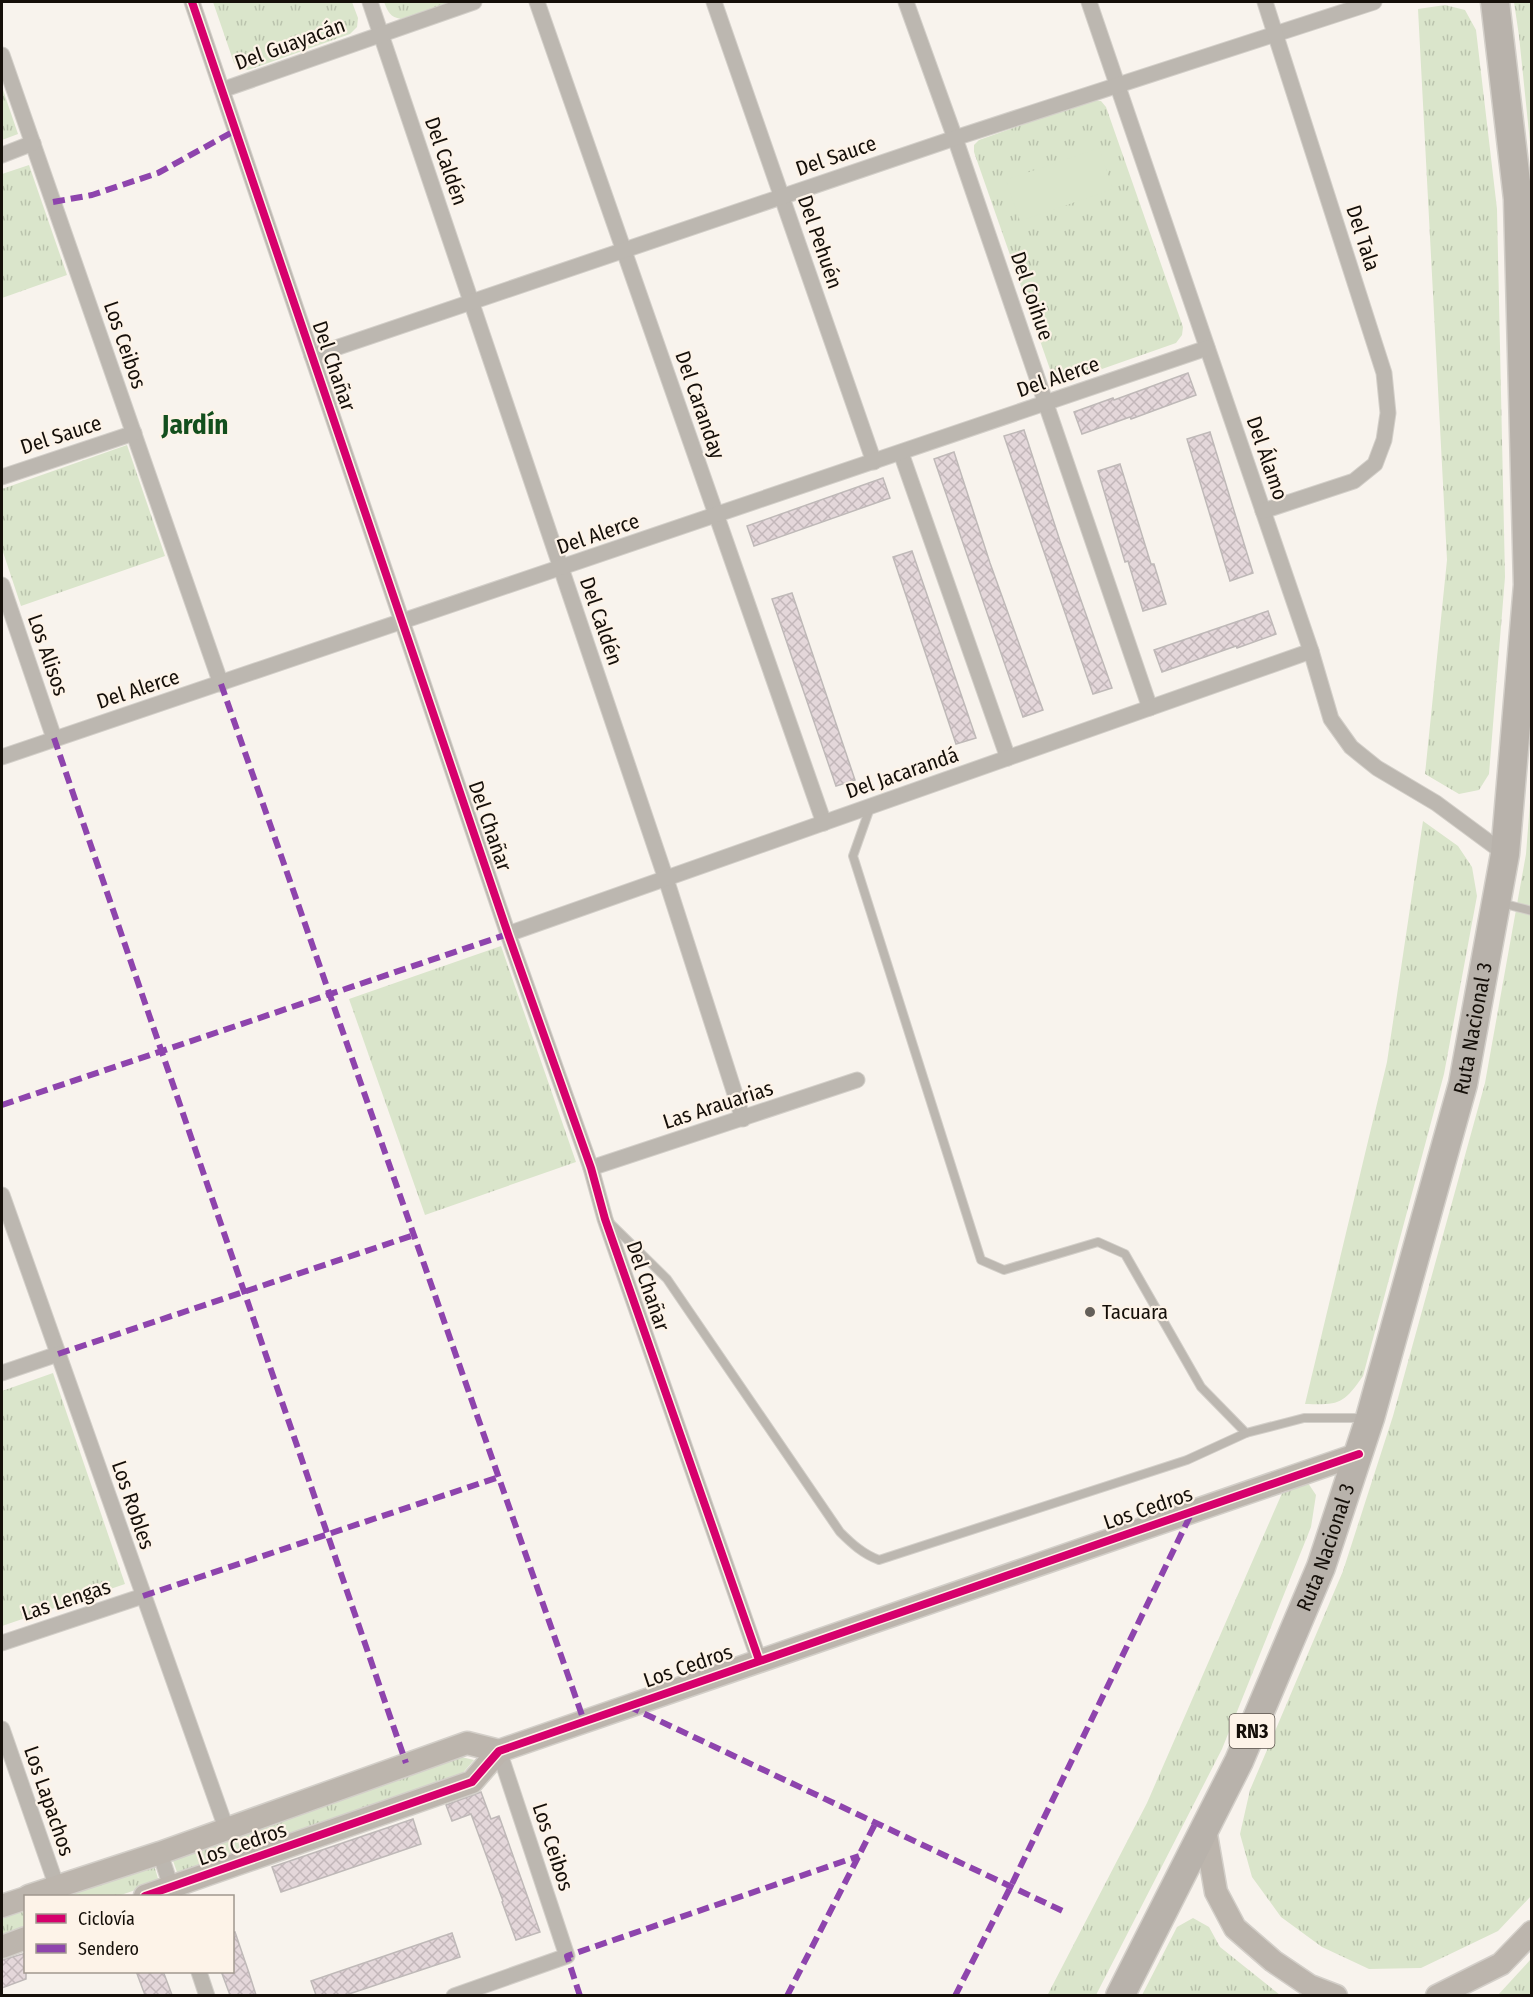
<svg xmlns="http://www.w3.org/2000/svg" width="1533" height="1997" viewBox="0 0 1533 1997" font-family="'Fira Sans Condensed',sans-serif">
  <defs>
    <pattern id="grass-tufts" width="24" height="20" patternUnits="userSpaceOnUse" patternTransform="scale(1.5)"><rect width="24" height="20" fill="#dae5cb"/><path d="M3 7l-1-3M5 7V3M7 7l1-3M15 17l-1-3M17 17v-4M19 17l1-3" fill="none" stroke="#bac3ad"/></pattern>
    <pattern id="building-cross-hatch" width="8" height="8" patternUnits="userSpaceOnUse" patternTransform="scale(1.5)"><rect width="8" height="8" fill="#e4d7da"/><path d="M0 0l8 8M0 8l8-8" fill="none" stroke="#c3b7ba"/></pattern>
  </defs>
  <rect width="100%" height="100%" fill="#f8f3ed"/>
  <g fill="url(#grass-tufts)">
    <path d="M213,2h139l6,16 -1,9 -7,7 -102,36 -8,-2 -6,-5z"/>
    <path d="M384,2h68l-51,17c-11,-2 -13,-7 -17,-17z"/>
    <path d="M1514,2h17v150l-12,-116z"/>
    <path d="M1445,5l20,5 11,20 21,179 8,368 -16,197 -10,16 -20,4 -34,-20 22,-214 -29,-551z"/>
    <path d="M2,87l16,47 -16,6z"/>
    <path d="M1092,100l9,1 5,6 77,220 -1,8 -6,8 -111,39 -7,-1 -6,-6 -78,-223v-7l5,-5z"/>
    <path d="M29,165l38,110 -65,23v-124z"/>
    <path d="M127,445l38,111 -144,50 -19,-57v-60z"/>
    <path d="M1531,790v1106l-33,35 -77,37 -52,1 -47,-22 -41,-30 -29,-40 -12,-43 10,-44 93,-219 50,-155 92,-333 41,-229z"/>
    <path d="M1423,821l35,25 14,21 5,29 -33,178 -81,302c-20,29 -25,29 -58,28l82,-342z"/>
    <path d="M501,946l75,216 -151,53 -76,-216z"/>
    <path d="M53,1373l72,211 -123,42v-235z"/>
    <path d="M1308,1483l8,12 -5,32 -89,222 -126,246 -49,1 100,-193 136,-312z"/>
    <path d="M457,1756l17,4 -13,15 -283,100 -6,-17z"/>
    <path d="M154,1865l5,17 -41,14h-55z"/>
    <path d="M25,1910v19l-23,9v-20z"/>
    <path d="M1193,1918l16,9 11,20 60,48h-138l35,-68z"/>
    <path d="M1531,1959v36h-33z"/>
  </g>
  <path fill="#dae5cb" d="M1099,148l14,41 -93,32 -14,-41z"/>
  <g fill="url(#building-cross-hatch)" stroke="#bfb9b8" stroke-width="1.5">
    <path d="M1188,373l8,22 -65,24 -1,-2 -48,17 -8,-22 39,-14 1,2z"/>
    <path d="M1024,430l36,111 52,147 -19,6 -89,-258z"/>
    <path d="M1210,432l43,141 -23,8 -43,-142z"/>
    <path d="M954,452l36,111 53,147 -20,7 -89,-258z"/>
    <path d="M1120,464l31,100h3l12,40 -23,7 -15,-50 -3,1 -27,-91z"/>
    <path d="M883,478l7,20 -136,48 -7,-20z"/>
    <path d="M912,551l64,187 -20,6 -63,-187z"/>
    <path d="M792,593l63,187 -19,6 -64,-187z"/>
    <path d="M1268,611l8,23 -39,14 -1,-2 -74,26 -8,-22z"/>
    <path d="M481,1792l10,27 8,-3 41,116 -24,8 -14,-38 1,-1 -32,-87 -19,7 -6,-16z"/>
    <path d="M413,1819l8,25 -140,48 -9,-25z"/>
    <path d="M235,1932l14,41 7,22h-26l-9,-24h11v-38z"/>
    <path d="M452,1933l8,24 -114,38h-30l-5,-14z"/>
    <path d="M26,1953v26l-24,9v-28z"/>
    <path d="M136,1971h27l9,24h-27z"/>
  </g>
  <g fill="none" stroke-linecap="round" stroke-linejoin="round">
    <g stroke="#d3cfc9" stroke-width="10">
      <g id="lane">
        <path d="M870,808l-17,48 128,404 23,10 94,-28 27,12 76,133 45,46 58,-15h58"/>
        <path d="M1501,903l31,8"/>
        <path d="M610,1223l57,56 173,253c12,12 23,22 39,28l308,-100 59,-27"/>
      </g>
    </g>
    <g stroke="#d3cfc9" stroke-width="17">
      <g id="street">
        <path d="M192,2l316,932 83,234 14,51 154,441"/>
        <path d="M370,2l296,877 77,240"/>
        <path d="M537,2l287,821"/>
        <path d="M714,2l160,460"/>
        <path d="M906,2l49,136 195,570"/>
        <path d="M1089,2l222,649 20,68 20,28 26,21 59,35 69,51"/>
        <path d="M2,55l219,629"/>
        <path d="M222,90l252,-88"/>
        <path d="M2,155l31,-12"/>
        <path d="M312,356l643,-218 419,-136"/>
        <path d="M901,453l107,305"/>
        <path d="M2,477l132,-44"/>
        <path d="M1263,511l91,-30 21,-17 9,-24 4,-27 -4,-40 -119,-371"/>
        <path d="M2,585l52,153"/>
        <path d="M2,757l1205,-409"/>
        <path d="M508,934l803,-283"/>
        <path d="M591,1168l266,-88"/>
        <path d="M2,1195l224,633"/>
        <path d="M2,1373l56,-19"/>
        <path d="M2,1643l141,-47"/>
        <path d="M2,1729l55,158"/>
        <path d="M160,1853l14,43"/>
        <path d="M199,1972l8,24"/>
        <path d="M454,1996l113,-40 -68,-205"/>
      </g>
    </g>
    <g stroke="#d3cfc9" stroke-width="25">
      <g id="secondary">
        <path d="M1205,1829l11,63 19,36 38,33 37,25 26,10"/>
        <path d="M29,1896l131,-43 307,-110 32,8"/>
        <path d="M145,1896l327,-114 27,-31 860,-297"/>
        <path d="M2,1906l24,-8"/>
        <path d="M2,1947l24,-9"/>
        <path d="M1437,1996l64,-32 31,-32"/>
      </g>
    </g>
    <g stroke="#d3cfc9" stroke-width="31">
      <g id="highway">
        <path id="s1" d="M1120,1996l119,-235 82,-194 49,-149 93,-334 42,-230 23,-269 -10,-386 -23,-197"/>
      </g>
    </g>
    <use href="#lane" stroke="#bcb7b0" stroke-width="8"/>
    <use href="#street" stroke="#bcb7b0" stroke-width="15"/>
    <use href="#secondary" stroke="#bcb5ad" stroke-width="22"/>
    <use href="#highway" stroke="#b8b2ab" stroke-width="28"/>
    <g stroke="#8e44ad" stroke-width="6" stroke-dasharray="12 6" stroke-linecap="butt">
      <path d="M53,202l39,-7 66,-22 78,-43"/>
      <path d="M221,684l363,1037"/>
      <path d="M54,738l352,1025"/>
      <path d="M2,1105l506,-171"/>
      <path d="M58,1354l356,-119"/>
      <path d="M143,1596l356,-119"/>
      <path d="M628,1706l439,207"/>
      <path d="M580,1996l-13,-40 292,-100"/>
      <path d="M787,1996l89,-174"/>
      <path d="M955,1996l56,-110 181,-374"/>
    </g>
    <g stroke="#fdf3e8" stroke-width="11">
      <g id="cycleway">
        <path d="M192,2l316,932 83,234 14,51 154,441"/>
        <path d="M145,1896l327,-114 27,-31 860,-297"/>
      </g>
    </g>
    <use href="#cycleway" stroke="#d6006c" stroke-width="8"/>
  </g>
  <circle fill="#645f59" stroke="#fdf3e8" stroke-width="2" cx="1090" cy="1312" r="6"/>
  <g text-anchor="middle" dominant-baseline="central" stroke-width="4.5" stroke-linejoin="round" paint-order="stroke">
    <rect fill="#fdf3e8" stroke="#5b534c" stroke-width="1.5" x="1229.5" y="1714" width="45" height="34" rx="4.5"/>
    <g font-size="20" font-weight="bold" fill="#150f09">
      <text x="1252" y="1731">RN3</text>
    </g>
    <g font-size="21" fill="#150f09" stroke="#fdf3e8">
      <text transform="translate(290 44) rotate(-20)">Del Guayacán</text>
      <text transform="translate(836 156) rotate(-19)">Del Sauce</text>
      <text transform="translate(446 161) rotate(71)">Del Caldén</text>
      <text transform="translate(1363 238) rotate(72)">Del Tala</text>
      <text transform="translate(820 242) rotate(71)">Del Pehuén</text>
      <text transform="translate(1032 296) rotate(71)">Del Coihue</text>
      <text transform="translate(125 345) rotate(71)">Los Ceibos</text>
      <text transform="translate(334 366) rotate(71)">Del Chañar</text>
      <text transform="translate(1058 377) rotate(-19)">Del Alerce</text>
      <text transform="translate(700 405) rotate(71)">Del Caranday</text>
      <text transform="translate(61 435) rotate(-18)">Del Sauce</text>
      <text transform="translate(1267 458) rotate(71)">Del Álamo</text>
      <text transform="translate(598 534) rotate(-19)">Del Alerce</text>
      <text transform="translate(601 621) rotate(71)">Del Caldén</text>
      <text transform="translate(48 655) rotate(71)">Los Alisos</text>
      <text transform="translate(138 689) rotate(-18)">Del Alerce</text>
      <text transform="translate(902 773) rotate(-19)">Del Jacarandá</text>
      <text transform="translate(490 826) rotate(71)">Del Chañar</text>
      <text stroke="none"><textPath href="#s1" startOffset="1034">Ruta Nacional 3</textPath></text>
      <text transform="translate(718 1105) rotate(-18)">Las Arauarias</text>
      <text transform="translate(648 1286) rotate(71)">Del Chañar</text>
      <text transform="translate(133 1505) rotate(71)">Los Robles</text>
      <text transform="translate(1148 1508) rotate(-19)">Los Cedros</text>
      <text stroke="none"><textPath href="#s1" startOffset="494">Ruta Nacional 3</textPath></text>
      <text transform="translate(66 1600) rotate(-18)">Las Lengas</text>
      <text transform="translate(688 1666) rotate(-19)">Los Cedros</text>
      <text transform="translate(49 1801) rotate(71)">Los Lapachos</text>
      <text transform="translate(242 1844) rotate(-19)">Los Cedros</text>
      <text transform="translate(553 1847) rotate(72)">Los Ceibos</text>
    </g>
    <g font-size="21" fill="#150f09" stroke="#fdf3e8" text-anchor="start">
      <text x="1102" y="1312">Tacuara</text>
    </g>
    <g font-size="27" font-weight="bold" fill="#134f1d" stroke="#fdf3e8">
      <text x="195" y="425">Jardín</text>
    </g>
  </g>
  <rect width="1533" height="1997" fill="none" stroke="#150f09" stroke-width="6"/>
  <rect x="24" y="1895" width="210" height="78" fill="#fdf3e8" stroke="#a0988f" stroke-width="1.5"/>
  <rect x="36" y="1914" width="30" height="9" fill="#d6006c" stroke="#a0988f" stroke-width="1.5"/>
  <text x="78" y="1925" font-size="18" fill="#150f09">Ciclovía</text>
  <rect x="36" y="1944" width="30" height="9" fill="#8e44ad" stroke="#a0988f" stroke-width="1.5"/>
  <text x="78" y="1955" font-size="18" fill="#150f09">Sendero</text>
</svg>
